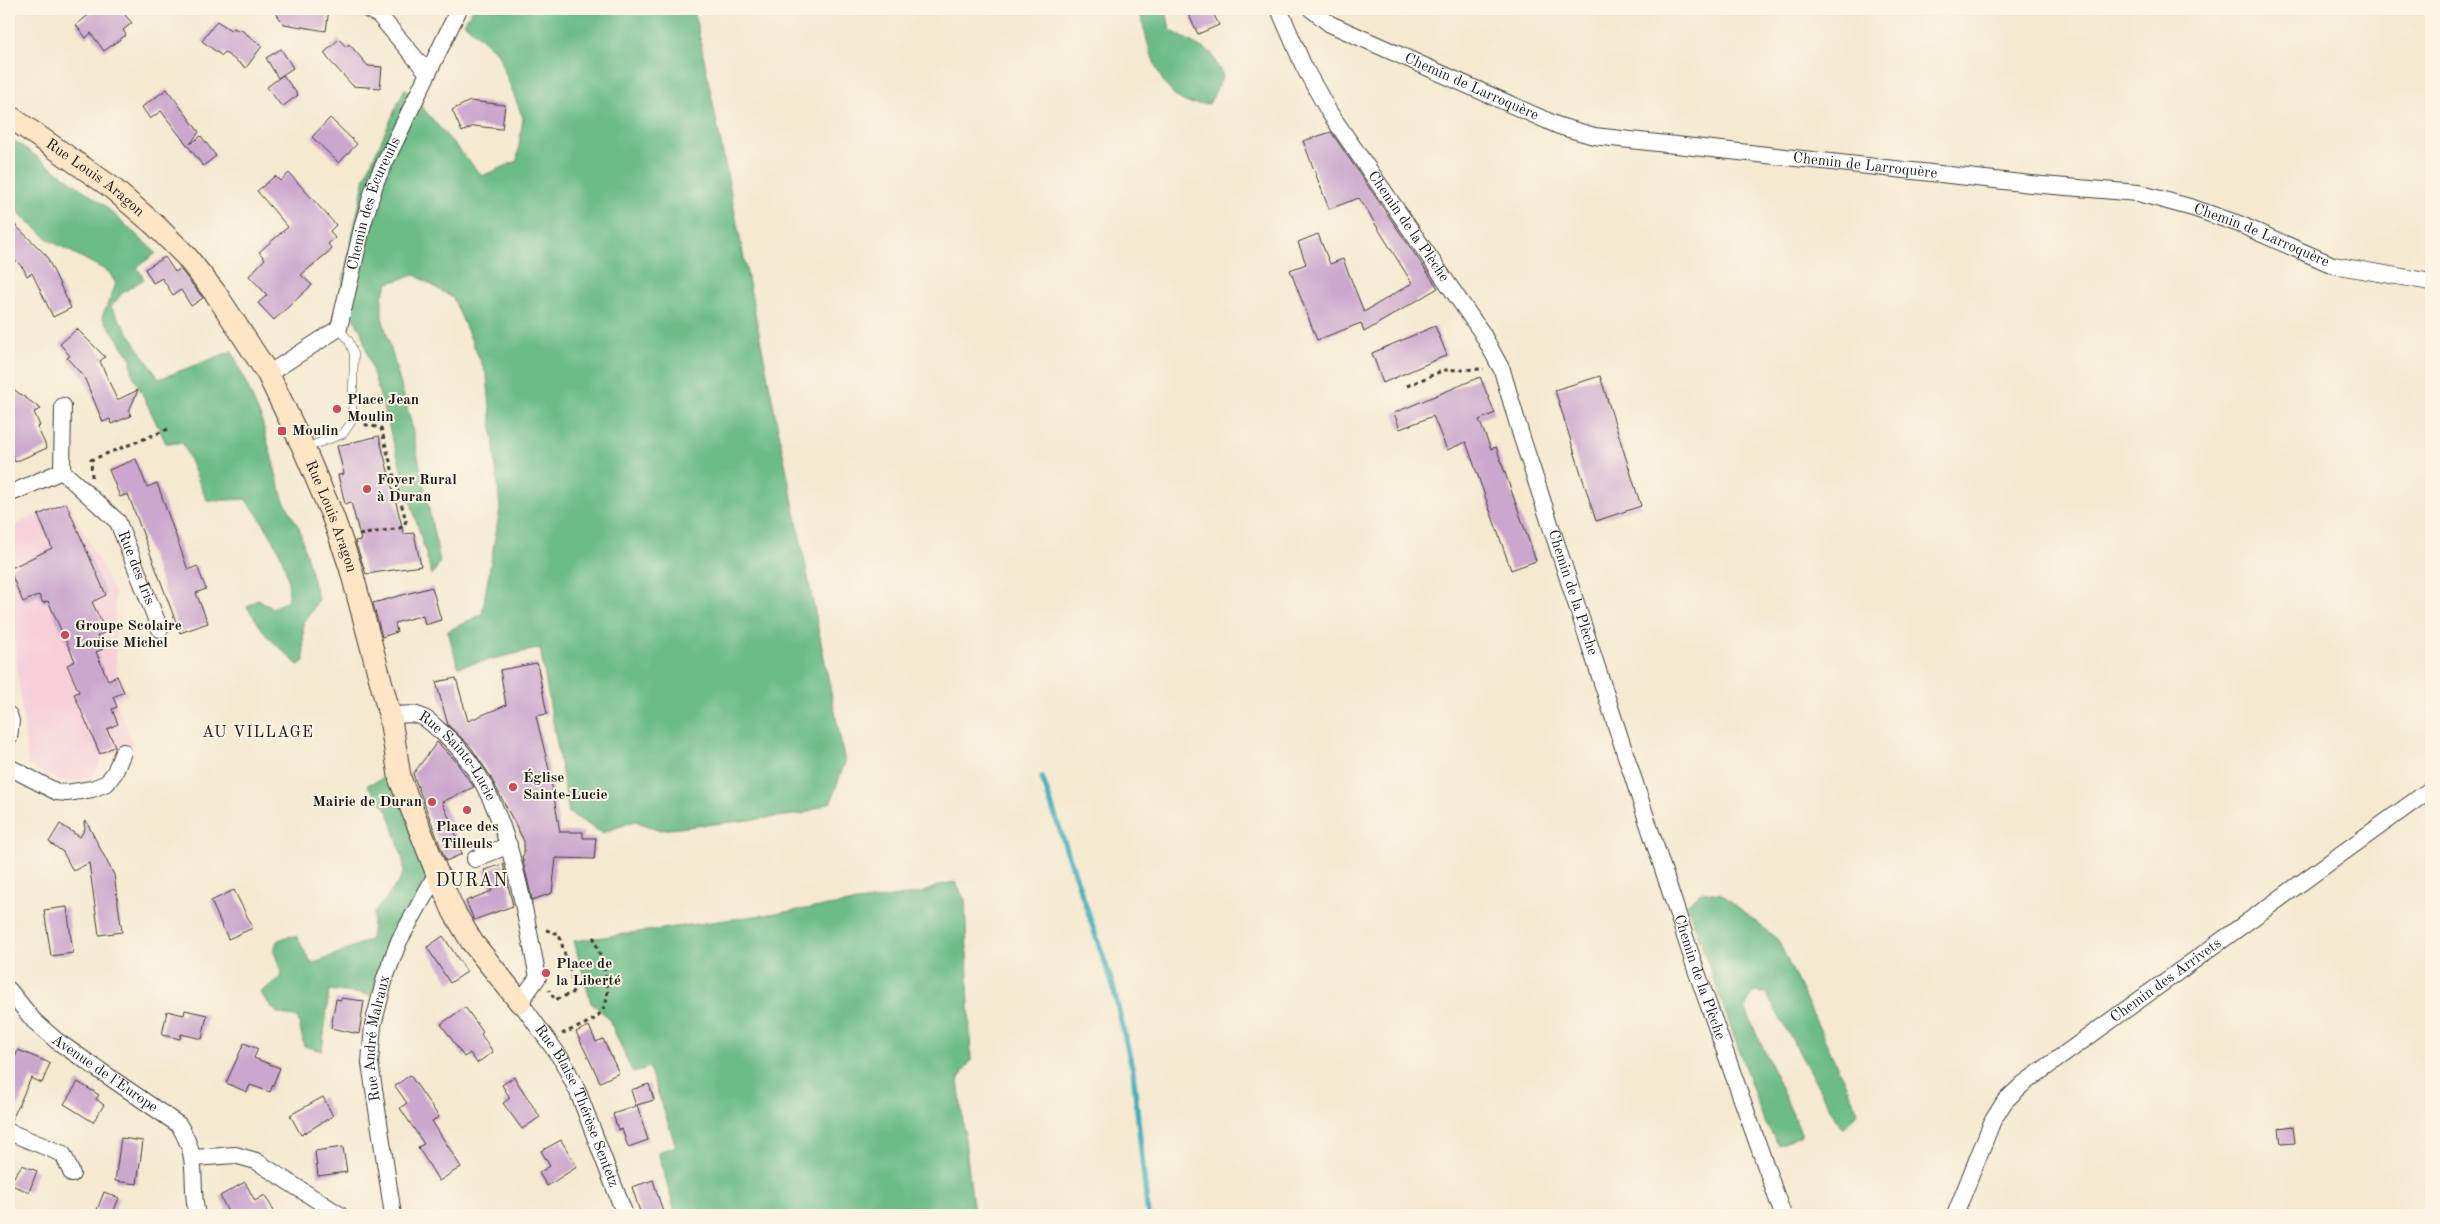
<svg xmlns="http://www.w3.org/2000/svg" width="2440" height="1224" viewBox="0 0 2440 1224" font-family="'Old Standard TT',serif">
  <rect width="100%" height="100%" fill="#fcf5e5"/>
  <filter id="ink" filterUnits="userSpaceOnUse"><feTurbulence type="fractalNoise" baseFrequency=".02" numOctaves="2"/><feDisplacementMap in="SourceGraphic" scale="10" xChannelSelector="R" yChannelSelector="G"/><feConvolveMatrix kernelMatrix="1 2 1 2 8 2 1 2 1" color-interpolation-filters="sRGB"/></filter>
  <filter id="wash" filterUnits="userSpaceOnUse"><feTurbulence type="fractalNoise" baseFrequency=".0096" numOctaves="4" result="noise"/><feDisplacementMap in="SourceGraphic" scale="20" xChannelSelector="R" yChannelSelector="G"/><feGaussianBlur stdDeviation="1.12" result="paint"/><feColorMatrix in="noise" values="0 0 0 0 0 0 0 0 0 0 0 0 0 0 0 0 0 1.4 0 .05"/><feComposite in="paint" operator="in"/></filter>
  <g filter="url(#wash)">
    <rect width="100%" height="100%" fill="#f5e9d0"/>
    <path fill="#f6cfd9" d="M68,500l47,94 1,75 12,26 -12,6 17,43 -31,14 -9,20 -24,4 -23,-6 -18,-11 -19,-173v-64z"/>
    <g fill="#6cbc86" stroke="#446c51">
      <path d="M473,9h221l151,753 -14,40 -28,12 -143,16 -25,-9 -33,12 -33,-20 -29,-165 -82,19 -10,-36 34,-17 18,-105 -13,-133 -34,-78 -38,-23 -27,8 -6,14v20l28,101 30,144 -8,13 -71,-244 -21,-35 25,-119 40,-89 77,88 35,-15 6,-43 -26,-66 -33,-29z"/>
      <path d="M1139,9h27l4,21 41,23 12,23 -14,28c-7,-1 -18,1 -24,-2 -30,-14 -38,-64 -46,-93z"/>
      <path d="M9,137l95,68 52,48 -19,14 7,12 -22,14 -11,14 48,72 73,-28 29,67 22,81 16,29 19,71 -8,15 -7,8 1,39 -6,4 -31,-29 -20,-29 11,-8 14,9 15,-7c9,-31 -22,-79 -42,-102l-35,2 -4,-2 -23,-56h-17l-34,-70 -1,-15 -29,-41 14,-33 -7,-12 -60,-32 -40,-36z"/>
      <path d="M393,775l37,100 -39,66 -19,54 -43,-5 -7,61 -18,-5 -6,-28 -21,-5 -17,-20 22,-17 -8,-25 3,-10 11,-5 9,1 14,26 9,-2 51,-22 3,-26 26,-33 4,-10 -1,-11 -15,-48 -21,-26z"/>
      <path d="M955,882l10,18 6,160 -13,20 16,135h-298l-18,-63 18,-6 -27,-79 -16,6 -25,-56 -17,-14 -17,-62 348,-48 17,-8z"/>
      <path d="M1703,892l19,2 56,46 80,171 -14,18 -5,-5 -73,-131 -13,-1 -8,16 57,127 -23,10 -15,-24 -77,-217z"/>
    </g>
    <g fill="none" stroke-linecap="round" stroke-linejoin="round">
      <path stroke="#3faebc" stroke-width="5.5" d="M1042,777l71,209 20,85 15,144"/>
    </g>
    <g id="blocks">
      <g fill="#cba6ce">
        <path d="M96,9h24l12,14 -9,7 3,5 -22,16 -13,-18 -5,5 -10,-13z"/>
        <path d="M273,9h56l-3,22 -42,-7z"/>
        <path d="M1186,9h25l8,16 -21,9z"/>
        <path d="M217,21l15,10 2,-3 5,3 1,-2 22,17 -16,22 -22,-16 -2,4 -20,-15z"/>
        <path d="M339,39l7,8 3,-3 19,22 14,1 -2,21 -27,-2 -23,-25 -6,-8z"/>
        <path d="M281,49l12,19 -15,10 -12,-20z"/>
        <path d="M283,75l15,20 -16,12 -15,-20z"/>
        <path d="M167,89l32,43 -9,12 11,-8 15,20 -13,10 -42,-55 -11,8 -8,-12z"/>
        <path d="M470,101l35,4 -3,24 -28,-3 -12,6 -10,-22z"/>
        <path d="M330,118l27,26 -18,19 -27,-26z"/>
        <path d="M1331,132l107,156 -74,44 -3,-9 -44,17 -27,-70 16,-6 -8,-22 20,-8 12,30 13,-5 21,53 48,-29 -53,-85 -30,11 -26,-68z"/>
        <path d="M289,173l47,52 -6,6 5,7 -7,6 4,5 -31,26 11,10 -38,35 -16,-17 9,-8 -18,-19 16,-17 -6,-7 29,-25 -31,-36 18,-15 5,5z"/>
        <path d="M9,219l37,36 25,53 -18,9 -21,-44 -5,3 -4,-8 -14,-14z"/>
        <path d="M165,257l10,15 5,-3 23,29 -12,8 -10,-16 -8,5 -11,-17 -9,5 -8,-14z"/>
        <path d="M1435,326l12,29 -64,28 -11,-30z"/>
        <path d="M77,329l28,28 -5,4 17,39 21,-10 -9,21 2,5 -20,8 -1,-5 -7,3 -19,-45 -17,-19 3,-2 -10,-12z"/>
        <path d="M1600,376l41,130 -45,15 -41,-131z"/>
        <path d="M1480,377l15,36 -16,7 12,29 5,-2 40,114 -25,9 -45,-128 -19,8 -14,-34 -33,13 -6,-16z"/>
        <path d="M9,386l32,23 -7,3 6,14 -3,1 10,21 -32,14 -6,-15z"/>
        <path d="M379,436l25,98 10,-1 7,33 -55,8 -11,-33 6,-1 -10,-38 -6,2 -7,-29 6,-1 -7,-28z"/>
        <path d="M136,459l11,28 10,-4 31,87 9,-4 9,23 -10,4 12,30 -28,10 -52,-139 -8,3 -11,-27z"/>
        <path d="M66,503l40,92 -14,7 14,30 -9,4 6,13 -7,3 12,28 9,-4 7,16 -11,5 4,10 -5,2 6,15 -11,5 8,17 -15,8 -26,-60 5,-2 -12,-27 8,-4 -27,-60 -5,2 -4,-8 -16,7 -14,-33 43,-21 -14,-33z"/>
        <path d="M432,587l9,33 -16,5 -2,-10 -28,8 2,9 -15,5 -9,-34z"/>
        <path d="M537,663l10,51 -11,2 13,53 11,63h23v6h13l-2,21 -38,-1 -4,35 -20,7 -10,-44 2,-1v-14l-35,-67 -19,-28 -22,-21 -12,-43 20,-4 12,43 38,-16 -6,-35z"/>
        <path d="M437,742l17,17 20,28 -32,15 11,25 9,27 -16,7 -33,-87z"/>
        <path d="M86,821l28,54 8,57 -23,3 -10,-72 -16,8 -10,-19 -14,-10 11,-18 20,13 5,-8 -1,-7z"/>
        <path d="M503,864l10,42 -39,14 -8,-19 26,-10 -8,-21z"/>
        <path d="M234,890l19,38 -25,11 -17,-38z"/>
        <path d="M67,907l6,46 -22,3 -7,-46z"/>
        <path d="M443,936l24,36 -17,11 -23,-36z"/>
        <path d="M341,998l23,3 -5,33 -28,-6 5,-29 5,1z"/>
        <path d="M465,1007l18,25 -2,2 12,18 -16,11 -7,-10 -6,4 -23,-33z"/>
        <path d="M185,1010l22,5 -5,24 -21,-5 -1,5 -18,-4 5,-24 17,4z"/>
        <path d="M589,1026l7,16 7,-3 16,34 -19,9 -24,-50z"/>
        <path d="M244,1043l14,6 -4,9 26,10 -10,24 -20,-7 -3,7 -21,-9z"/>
        <path d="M18,1050l32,13 -8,20 -11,-5 -20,44h-2v-51z"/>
        <path d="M410,1075l29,42 -7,4 29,46 -22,14 -21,-34 6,-3 -24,-36 7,-5 -12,-17z"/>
        <path d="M514,1077l26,40 -18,12 -19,-26 7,-5 -8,-13z"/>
        <path d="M78,1082l21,13 -3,4 8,6 -11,17 -29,-18z"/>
        <path d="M649,1084l5,16 -17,5 11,35 -20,7 -6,-18 -4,1 -5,-16 23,-8 -5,-16z"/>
        <path d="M323,1097l10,19 -32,19 -11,-20z"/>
        <path d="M2293,1126l2,17 -14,1 -2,-16z"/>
        <path d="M121,1138l22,3 -6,43 -22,-3z"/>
        <path d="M561,1140l16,27 -30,19 -8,-13 11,-7 -9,-15z"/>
        <path d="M343,1147l4,25 -29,4 -3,-25z"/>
        <path d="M22,1165l15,6 -8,21 -20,-8z"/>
        <path d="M653,1180l11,35h-23l-9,-28z"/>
        <path d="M245,1182l10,19 10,-6 11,20h-48l1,-1 -9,-18z"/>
        <path d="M104,1192l15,6 -7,17h-17z"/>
      </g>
    </g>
  </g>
  <g filter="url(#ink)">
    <use href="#blocks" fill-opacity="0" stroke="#3d3b37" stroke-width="1"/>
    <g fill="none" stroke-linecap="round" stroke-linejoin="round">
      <g stroke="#3d3b37" stroke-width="9">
        <path id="lane" d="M305,448l38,-14 9,-13 2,-67 -5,-13 -10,-13"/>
      </g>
      <g stroke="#3d3b37" stroke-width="18">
        <g id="street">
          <path d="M367,9l12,6 48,57"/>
          <path id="s1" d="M1279,9l25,58 25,45 153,221 20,37 19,65 174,532 88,248"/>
          <path id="s2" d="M1311,9l19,15 229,102 35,10 437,48 107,9 55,15 46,16 94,41 98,17"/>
          <path id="s3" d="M268,374l71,-46 24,-104 13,-43 83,-172"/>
          <path id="s4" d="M62,471l56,51 42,107"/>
          <path d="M62,471l1,-65"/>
          <path d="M9,494l53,-23"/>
          <path d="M9,715l2,6 -2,17"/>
          <path id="s5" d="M390,716c9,-1 19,-3 27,-1 9,2 15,9 22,15 68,52 82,168 99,247l-18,25 42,58 16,32 47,123"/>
          <path d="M9,767l48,25 10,1 25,-4 15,-6 8,-11 8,-20"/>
          <path d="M475,859l34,-14"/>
          <path id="s6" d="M9,990l25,31 23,20 122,84c22,36 10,53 18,90"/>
          <path d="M9,1132l54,22 9,20"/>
          <path d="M194,1158l41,-3 21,6 84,54"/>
          <path id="s7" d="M393,1215l-23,-152 3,-38 12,-47 14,-37 38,-68"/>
          <path id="s8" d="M1955,1215l38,-95 12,-19 18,-17 408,-295"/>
        </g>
      </g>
      <g stroke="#3d3b37" stroke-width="24">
        <g id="secondary">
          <path id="s9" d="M9,116l102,71 45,39 30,30 30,38 52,80 36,75 29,68 17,49 40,150 10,63 37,94 17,39 18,30 48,60"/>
        </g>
      </g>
      <g stroke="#3d3b37" stroke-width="3" stroke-dasharray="4 4" stroke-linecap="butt">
        <path d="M1407,386l37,-16 40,-1"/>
        <path d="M92,477l-1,-17 80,-32"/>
        <path d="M359,535l41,-7 4,-3 2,-4 -25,-93 -19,-4"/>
        <path d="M546,930l13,4 15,53 -2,6 -17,7 -6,-10"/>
        <path d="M562,1034c10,-5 23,-9 32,-15 27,-20 7,-58 -1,-84"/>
      </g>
      <use href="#lane" stroke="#fff" stroke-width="8"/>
      <use href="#street" stroke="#fff" stroke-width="16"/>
      <use href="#secondary" stroke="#fde5c5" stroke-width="22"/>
    </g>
  </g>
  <g fill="#d1495b" stroke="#fcf5e5" stroke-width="2">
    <circle cx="337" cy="409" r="5"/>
    <rect x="277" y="426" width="10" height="10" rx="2.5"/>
    <circle cx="367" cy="489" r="5"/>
    <circle cx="65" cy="635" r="5"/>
    <circle cx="513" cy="787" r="5"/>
    <circle cx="432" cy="802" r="5"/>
    <circle cx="467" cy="810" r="5"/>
    <circle cx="546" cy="973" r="5"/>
  </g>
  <g text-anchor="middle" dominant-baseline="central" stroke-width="4" stroke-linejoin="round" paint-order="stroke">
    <g font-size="15" fill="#1c1c1c" stroke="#fcf5e5">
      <text stroke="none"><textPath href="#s2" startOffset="179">Chemin de Larroquère</textPath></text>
      <text stroke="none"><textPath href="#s2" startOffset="584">Chemin de Larroquère</textPath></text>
      <text stroke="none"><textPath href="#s9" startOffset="106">Rue Louis Aragon</textPath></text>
      <text stroke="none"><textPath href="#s3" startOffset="214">Chemin des Écureuils</textPath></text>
      <text stroke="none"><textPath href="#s1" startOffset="254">Chemin de la Plèche</textPath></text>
      <text stroke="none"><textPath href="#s2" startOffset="989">Chemin de Larroquère</textPath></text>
      <text stroke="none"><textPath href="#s9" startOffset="526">Rue Louis Aragon</textPath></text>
      <text stroke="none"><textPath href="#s4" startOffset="125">Rue des Iris</textPath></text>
      <text stroke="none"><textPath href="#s1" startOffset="659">Chemin de la Plèche</textPath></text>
      <text stroke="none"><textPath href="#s5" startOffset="86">Rue Sainte-Lucie</textPath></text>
      <text stroke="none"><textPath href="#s1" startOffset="1064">Chemin de la Plèche</textPath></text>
      <text stroke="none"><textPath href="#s8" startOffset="326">Chemin des Arrivets</textPath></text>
      <text stroke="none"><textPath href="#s7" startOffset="179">Rue André Malraux</textPath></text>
      <text stroke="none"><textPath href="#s6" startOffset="128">Avenue de l'Europe</textPath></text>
      <text stroke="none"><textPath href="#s5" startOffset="476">Rue Blaise Thérèse Sentetz</textPath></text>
    </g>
    <g font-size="15" font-weight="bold" fill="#1c1c1c" stroke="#fcf5e5" text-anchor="start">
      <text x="347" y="400">Place Jean<tspan x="347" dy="17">Moulin</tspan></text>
      <text x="292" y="431">Moulin</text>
      <text x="377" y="480">Foyer Rural<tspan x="377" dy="17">à Duran</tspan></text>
      <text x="75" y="626">Groupe Scolaire<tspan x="75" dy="17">Louise Michel</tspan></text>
      <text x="523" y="778">Église<tspan x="523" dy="17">Sainte-Lucie</tspan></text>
      <text x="422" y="802" text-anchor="end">Mairie de Duran</text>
      <text x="467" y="827" text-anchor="middle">Place des<tspan x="467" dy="17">Tilleuls</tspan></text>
      <text x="556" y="964">Place de<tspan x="556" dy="17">la Liberté</tspan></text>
    </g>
    <g font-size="16" letter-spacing="1" fill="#1c1c1c" stroke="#fcf5e5">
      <text x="258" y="733">AU VILLAGE</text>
    </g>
    <g font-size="18" letter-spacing="1" fill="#1c1c1c" stroke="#fcf5e5">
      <text x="472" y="881">DURAN</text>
    </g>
  </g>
  <rect width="2440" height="1224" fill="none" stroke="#fcf5e5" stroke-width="30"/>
</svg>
